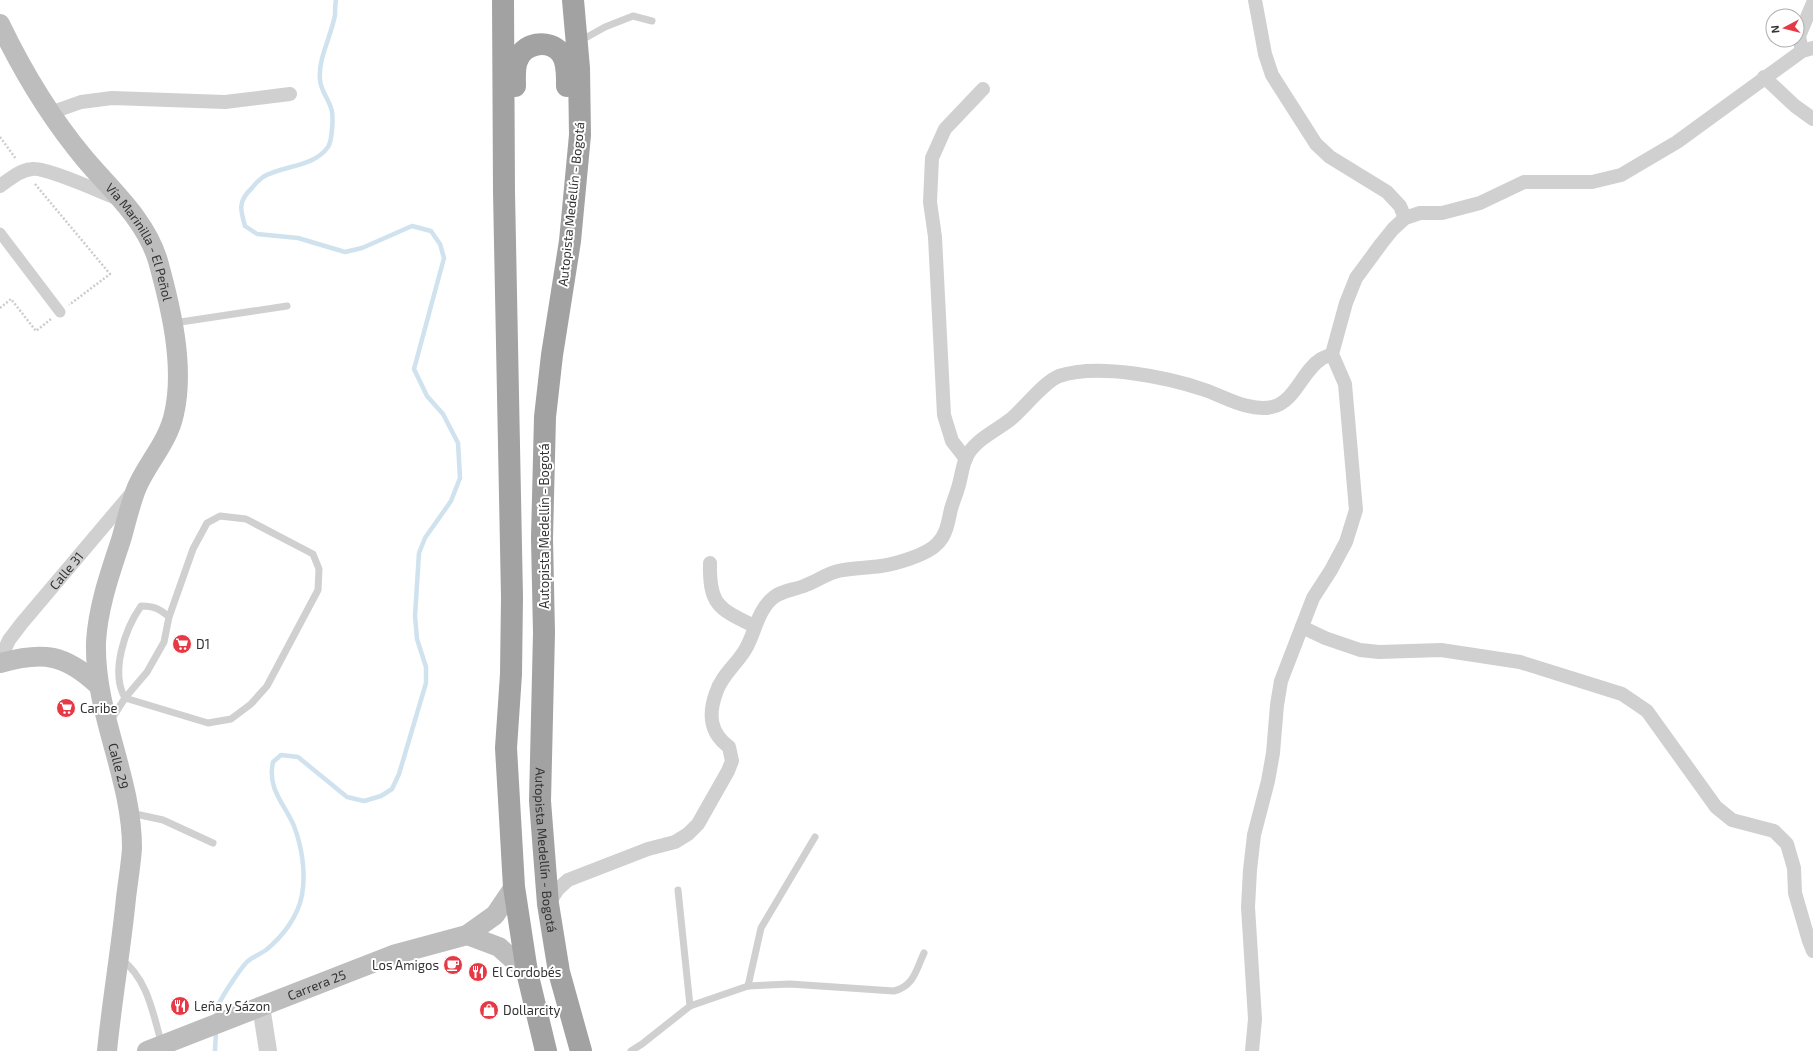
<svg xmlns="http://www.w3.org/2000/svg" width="1813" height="1051" viewBox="0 0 1813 1051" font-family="'Exo 2',sans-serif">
  <rect width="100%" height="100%" fill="#fff"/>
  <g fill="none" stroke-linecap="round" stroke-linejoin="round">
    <g stroke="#cfe2ee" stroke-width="4.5">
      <path d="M216,1019c0,-5 1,-11 3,-15 3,-8 23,-38 29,-43 5,-4 12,-7 18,-11 16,-13 32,-33 36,-55 4,-22 0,-48 -8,-69 -10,-23 -27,-37 -21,-64l8,-7 17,2 49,40 17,4 17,-5 11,-7 7,-15 27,-91v-16l-9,-28 -2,-23 4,-63 6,-15 26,-37 9,-23 -2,-35 -15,-29 -16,-18 -13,-27 30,-111 -4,-14 -9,-13 -19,-5 -50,22 -17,4 -47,-14 -41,-4 -12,-8c-5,-17 -7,-25 7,-38 3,-4 7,-8 11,-11 20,-12 50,-9 65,-30 4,-6 6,-31 3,-39 -3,-10 -10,-17 -11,-28 -2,-22 11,-43 15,-65 0,-5 0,-10 1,-15"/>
      <path d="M215,1051l1,-21"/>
    </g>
    <g stroke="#cdcdcd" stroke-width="2.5" stroke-dasharray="2 2" stroke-linecap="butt">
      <path d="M0,137l16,22"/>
      <path d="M35,184l75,90 -41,31"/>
      <path d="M0,308l11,-9 25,32 15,-12"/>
    </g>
    <g stroke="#d0d0d0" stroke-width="7">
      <path d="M580,41l25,-14 28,-11 19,5"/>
      <path d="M174,323l113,-17"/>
      <path d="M141,606c13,0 19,3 28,11l-5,25 -17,30 -22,26c-15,-26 0,-69 16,-92z"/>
      <path d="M111,720l14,-22 83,25 23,-4 20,-15 16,-18 51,-96 1,-21 -6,-15 -67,-35 -26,-3 -13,7 -14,26 -24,68"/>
      <path d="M131,813l32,7 50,23"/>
      <path d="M678,890l12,116"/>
      <path d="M121,959c27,20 32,55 41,86"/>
      <path d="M748,986l13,-58 54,-91"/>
      <path d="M631,1051l11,-7 48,-38 58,-20 42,-2 104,7c20,-5 22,-21 30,-38"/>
    </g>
    <path stroke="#d0d0d0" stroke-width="11" d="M0,233l60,79"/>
    <g stroke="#d0d0d0" stroke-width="14">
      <path d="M1255,0l10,54 7,21 44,69 14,13 57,35 13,14 5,12"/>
      <path d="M1802,51l-3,-15 14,-33"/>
      <path d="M1764,77l31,29 18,13"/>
      <path d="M50,113l31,-11 31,-4 113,4 65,-8"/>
      <path d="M0,186c10,-7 20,-16 32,-17 14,-2 71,24 87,30"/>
      <path d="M966,459l-14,-18 -8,-26 -9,-178 -5,-35 2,-44 13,-29 38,-40"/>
      <path d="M710,563c-1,42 9,46 44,63"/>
      <path d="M1302,627l23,11 35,12 19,2 62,-2 79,12 102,32 25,17 69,96 16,13 42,11 13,13 7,24 1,25 14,48 4,10"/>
      <path id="s1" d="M0,659l9,-19 13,-17 109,-129"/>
      <path d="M548,904l10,-15 10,-9 80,-31 27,-7 13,-8 10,-10 30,-53 4,-10 -3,-14c-19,-14 -21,-32 -13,-54 5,-17 20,-28 29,-43 10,-16 12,-40 29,-53 9,-7 21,-7 32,-12 11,-4 20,-11 32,-14 14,-3 29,-3 43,-5 14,-2 46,-11 56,-22 10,-10 11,-22 14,-35 2,-7 5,-14 7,-21 3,-9 4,-21 8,-30 8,-18 30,-27 45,-39 14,-12 33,-37 48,-43 39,-13 108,1 146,14 20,7 44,22 67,17 23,-5 30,-36 49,-48 3,-2 8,-3 11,-5"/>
      <path d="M1252,1051l3,-32 -7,-112 2,-37 4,-35 14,-54 5,-28 4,-48 4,-24 32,-83 18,-28 15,-28 10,-32 -11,-126 -13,-30 14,-51 10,-25 25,-34 12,-15 12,-11 15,-5h22l38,-10 44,-21h68l29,-7 56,-33 125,-91 11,-3"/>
    </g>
    <path stroke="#d0d0d0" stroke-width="18" d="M261,1006l7,45"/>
    <g stroke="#bdbdbd" stroke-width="20">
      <path id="s2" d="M0,24c23,48 50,93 85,135 27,32 61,61 73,102 13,47 27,105 16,153 -6,28 -26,48 -37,73 -7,17 -11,36 -16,53 -11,33 -23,67 -25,102 -2,71 36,135 36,206 -1,16 -4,33 -6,50 -5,51 -14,102 -19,153"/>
      <path d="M0,663c43,-12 65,-9 98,22"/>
      <path d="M467,935l32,12 28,25"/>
      <path id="s3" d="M147,1051l246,-96 74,-20 28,-20 19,-28"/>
    </g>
    <g stroke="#a2a2a2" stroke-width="22">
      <path d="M503,0l1,192 8,405 -1,77 -5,74 8,139 13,85 19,79"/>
      <path id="s4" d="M573,0l6,68 1,67 -10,106 -18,114 -7,62 -3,121 2,95 -4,168 8,103 11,68 22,79"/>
      <path d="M515,86c0,-8 -1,-17 2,-25 6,-18 31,-23 44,-8 7,9 6,22 6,33"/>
    </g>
  </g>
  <defs>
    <g id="supermarket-disc" transform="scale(1)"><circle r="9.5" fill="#e63946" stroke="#fff"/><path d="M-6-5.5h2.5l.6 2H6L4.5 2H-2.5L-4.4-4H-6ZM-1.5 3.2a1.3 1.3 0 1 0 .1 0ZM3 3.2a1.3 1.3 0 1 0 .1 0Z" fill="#fff"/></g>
    <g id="cafe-disc" transform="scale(1)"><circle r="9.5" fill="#e63946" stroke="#fff"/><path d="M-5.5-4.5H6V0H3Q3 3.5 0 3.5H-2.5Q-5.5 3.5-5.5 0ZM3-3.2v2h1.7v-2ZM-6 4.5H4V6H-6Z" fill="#fff"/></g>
    <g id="restaurant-disc" transform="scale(1)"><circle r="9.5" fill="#e63946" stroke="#fff"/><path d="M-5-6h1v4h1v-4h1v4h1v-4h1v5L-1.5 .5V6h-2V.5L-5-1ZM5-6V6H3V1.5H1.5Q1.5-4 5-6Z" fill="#fff"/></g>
    <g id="shop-disc" transform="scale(1)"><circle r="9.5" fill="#e63946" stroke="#fff"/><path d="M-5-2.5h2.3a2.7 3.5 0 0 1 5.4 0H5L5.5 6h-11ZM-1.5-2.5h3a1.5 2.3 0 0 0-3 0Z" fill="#fff"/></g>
  </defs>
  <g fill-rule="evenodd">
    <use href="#supermarket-disc" x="182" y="644"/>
    <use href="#supermarket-disc" x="66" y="708"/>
    <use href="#cafe-disc" x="453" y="965"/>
    <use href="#restaurant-disc" x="478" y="972"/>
    <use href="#restaurant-disc" x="180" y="1006"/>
    <use href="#shop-disc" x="489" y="1010"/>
  </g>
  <g text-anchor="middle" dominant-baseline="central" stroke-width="4" stroke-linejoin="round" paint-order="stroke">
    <g font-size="13" fill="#333" stroke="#fff">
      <text transform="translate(571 204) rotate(-84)">Autopista Medellín - Bogotá</text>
      <text stroke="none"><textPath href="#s2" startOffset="261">Vía Marinilla - El Peñol</textPath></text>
      <text transform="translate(544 526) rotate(-90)">Autopista Medellín - Bogotá</text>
      <text stroke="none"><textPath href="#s1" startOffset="111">Calle 31</textPath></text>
      <text stroke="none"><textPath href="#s2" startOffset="811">Calle 29</textPath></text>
      <text stroke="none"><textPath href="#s4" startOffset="853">Autopista Medellín - Bogotá</textPath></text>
      <text stroke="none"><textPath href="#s3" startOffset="182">Carrera 25</textPath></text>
    </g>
    <g font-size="13" fill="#333" stroke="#fff" text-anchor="start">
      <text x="196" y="644">D1</text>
      <text x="80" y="708">Caribe</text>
      <text x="439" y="965" text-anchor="end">Los Amigos</text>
      <text x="492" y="972">El Cordobés</text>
      <text x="194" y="1006">Leña y Sázon</text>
      <text x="503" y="1010">Dollarcity</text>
    </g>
  </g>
  <g transform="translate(1785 28) rotate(263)"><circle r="19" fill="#ffffff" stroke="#adadad"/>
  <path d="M0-3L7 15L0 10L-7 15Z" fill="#e63946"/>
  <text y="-6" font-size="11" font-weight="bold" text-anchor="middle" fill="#333333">N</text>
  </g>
</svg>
